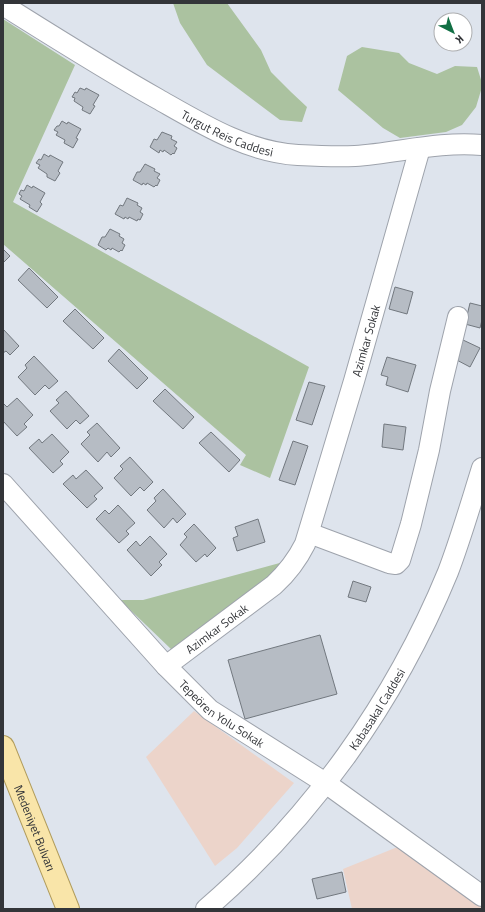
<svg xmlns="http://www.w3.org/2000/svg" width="485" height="912" viewBox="0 0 485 912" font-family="'Titillium Web',sans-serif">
  <rect width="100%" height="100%" fill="#dee4ed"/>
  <g fill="#ecd4ca">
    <path d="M194,711l100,72 -57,65 -22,18 -69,-109z"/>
    <path d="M400,846l82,57v6h-130l-9,-40z"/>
  </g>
  <g fill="#abc2a0">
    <path d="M173,3h54l34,47 10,22 20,20 16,15 -5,15 -22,-2 -73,-55 -27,-42z"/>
    <path d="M3,19l72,46 -62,137 296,165 -39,111 -30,-13 6,-10 -243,-211z"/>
    <path d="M362,47l37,6 10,10 28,11 18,-8 22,1 5,16v4l-6,20 -14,18 -16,7 -46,6 -17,-10 -45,-38 9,-34z"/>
    <path d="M287,561l-21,20 -94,69 -52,-50h23z"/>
  </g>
  <g fill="#b6bcc4" stroke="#72787f">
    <path d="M80,88l5,2 1,-2 13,7 -6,10 2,1 -5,8 -8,-4 1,-3 -9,-6 1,-3 -3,-1 3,-5 2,1z"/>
    <path d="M62,121l5,3 1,-2 13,7 -5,9 2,1 -5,9 -9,-5 1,-3 -9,-5 2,-3 -4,-2 3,-4h2z"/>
    <path d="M162,132l10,4 -1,3 6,3 -3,4 3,2 -3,6 -1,-1 -2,2 -7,-5 -1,2 -3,-2 -1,3 -9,-6 4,-8 3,1z"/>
    <path d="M44,154l5,3 1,-2 13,7 -5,9 2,2 -5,8 -8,-4v-3l-9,-6 2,-3 -4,-2 3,-4 2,1z"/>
    <path d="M145,164l10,5 -1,2 6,3 -3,4 3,2 -3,6 -1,-1 -2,2 -7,-4 -1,2 -3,-2 -1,2 -9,-5 4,-8h3z"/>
    <path d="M27,185l5,3 1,-2 12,7 -5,9 2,2 -5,8 -8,-5 1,-2 -10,-6 2,-3 -3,-2 2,-4 3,1z"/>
    <path d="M127,198l11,5 -1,2 5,3 -2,4 3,2 -3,6 -2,-1 -1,2 -8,-4 -1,2 -3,-2 -1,2 -9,-5 5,-9 3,1z"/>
    <path d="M110,229l10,5 -1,2 5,3 -2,4 3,2 -3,6 -1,-1 -2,2 -7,-4 -1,2 -3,-2 -2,2 -8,-5 4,-8h3z"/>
    <path d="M3,249l7,7 -7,7z"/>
    <path d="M29,268l29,29 -11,11 -29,-28z"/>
    <path d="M395,287l18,5 -6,22 -18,-5z"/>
    <path d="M470,303l12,3v14l-2,8 -15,-4z"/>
    <path d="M75,309l29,29 -11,11 -30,-28z"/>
    <path d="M3,329l16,17 -9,9 -4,-4 -3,2z"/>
    <path d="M463,340l17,8 -10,19 -17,-9z"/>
    <path d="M119,349l29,29 -11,11 -29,-28z"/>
    <path d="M34,356l24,25 -9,8 -4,-4 -10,10 -17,-18 9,-9 -2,-3z"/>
    <path d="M387,357l29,8 -8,27 -22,-7 2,-8 -7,-2z"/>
    <path d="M309,382l16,4 -13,39 -16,-5z"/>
    <path d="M165,389l29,28 -11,12 -30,-28z"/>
    <path d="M66,391l23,25 -9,8 -4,-4 -9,9 -17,-18 9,-8 -3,-3z"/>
    <path d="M17,398l16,17 -9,9 3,3 -10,9 -14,-15v-18l4,4z"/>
    <path d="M97,423l23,25 -9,9 -4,-5 -9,10 -17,-18 9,-9 -3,-3z"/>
    <path d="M384,424l22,3 -3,23 -21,-3z"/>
    <path d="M211,432l29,28 -11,12 -30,-29z"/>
    <path d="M52,434l17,18 -9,9 3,3 -10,9 -24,-25 10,-9 3,4z"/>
    <path d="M293,441l15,5 -13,39 -16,-5z"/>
    <path d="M130,457l23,25 -9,9 -4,-4 -9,9 -17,-18 9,-9 -3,-3z"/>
    <path d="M86,470l17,18 -9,8 3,3 -10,9 -24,-24 10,-9 3,4z"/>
    <path d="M163,489l23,25 -9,9 -4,-5 -9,10 -17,-18 9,-9 -2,-3z"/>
    <path d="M118,505l17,18 -9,8 3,3 -10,9 -23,-24 9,-9 4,4z"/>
    <path d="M258,519l7,23 -28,9 -4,-13 5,-2 -3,-9z"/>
    <path d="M194,524l22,24 -9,9 -2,-3 -9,8 -16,-17 7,-8 -3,-3z"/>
    <path d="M150,536l17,18 -8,8 3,3 -11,11 -24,-26 9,-9 4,5z"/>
    <path d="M353,581l18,6 -5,15 -18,-5z"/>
    <path d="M320,635l17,59 -92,25 -17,-59z"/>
    <path d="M342,872l4,20 -29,7 -5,-20z"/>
  </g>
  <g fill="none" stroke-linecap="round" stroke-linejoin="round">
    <g stroke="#9ea3ac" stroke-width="22">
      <g id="minor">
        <path id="s1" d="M3,5c51,32 103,65 155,94 44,25 89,53 140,56 19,1 38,2 57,1 43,-3 84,-15 127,-11"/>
        <path id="s2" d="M3,484l163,182 44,44 117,74 155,112"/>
        <path d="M309,533l80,30 7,1 4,-4 11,-36 18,-74 11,-59 18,-74"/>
        <path id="s3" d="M166,666l108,-81c13,-12 23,-25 31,-41l49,-163 66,-233"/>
        <path id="s4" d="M206,909c106,-91 189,-208 242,-337 13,-34 23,-69 34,-104"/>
      </g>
    </g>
    <g stroke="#b19c5c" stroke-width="24">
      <g id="major">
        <path id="s5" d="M3,747l65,162"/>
      </g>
    </g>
    <use href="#minor" stroke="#fff" stroke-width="20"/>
    <use href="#major" stroke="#f9e5a9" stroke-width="22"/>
  </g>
  <g text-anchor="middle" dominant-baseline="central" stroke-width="4" stroke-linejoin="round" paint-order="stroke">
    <g font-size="12" fill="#333539" stroke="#fff">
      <text stroke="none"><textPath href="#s1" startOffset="259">Turgut Reis Caddesi</textPath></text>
      <text stroke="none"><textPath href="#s3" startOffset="399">Azimkar Sokak</textPath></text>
      <text stroke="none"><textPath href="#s3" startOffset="63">Azimkar Sokak</textPath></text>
      <text stroke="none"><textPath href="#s4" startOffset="264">Kabasakal Caddesi</textPath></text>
      <text stroke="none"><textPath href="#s2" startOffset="318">Tepeören Yolu Sokak</textPath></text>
      <text stroke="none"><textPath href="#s5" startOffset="87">Medeniyet Bulvarı</textPath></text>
    </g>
  </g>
  <rect width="485" height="912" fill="none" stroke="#333539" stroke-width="8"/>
  <g transform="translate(453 32) rotate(138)"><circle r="19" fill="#ffffff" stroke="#adaeb0"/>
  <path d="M0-3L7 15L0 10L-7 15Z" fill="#116f44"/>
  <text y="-6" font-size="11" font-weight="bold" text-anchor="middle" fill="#333539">K</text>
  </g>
</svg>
